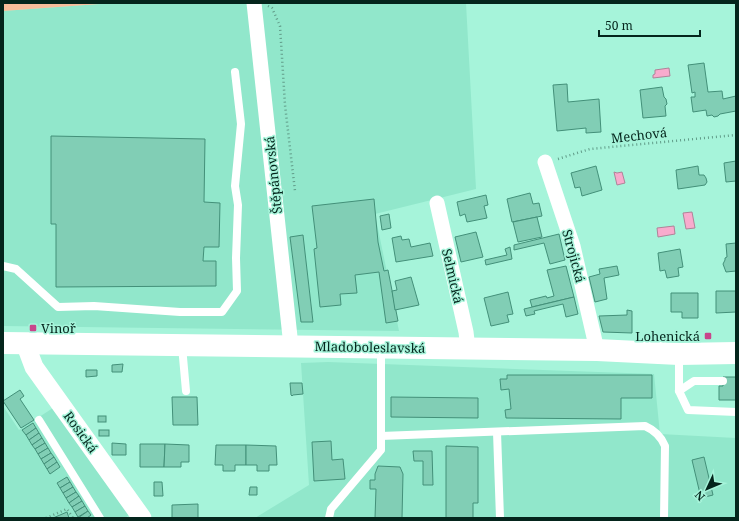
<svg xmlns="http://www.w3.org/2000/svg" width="739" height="521" viewBox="0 0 739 521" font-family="'Noto Serif',serif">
  <rect width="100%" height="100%" fill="#a6f4da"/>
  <g fill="#91e7cb">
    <path d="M113,3h353l10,186 -101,25 24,117 -396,-5v-315z"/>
    <path d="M328,362l326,12 6,60 76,4v80h-481l54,-33 -8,-122z"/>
    <path d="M3,406l16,24 34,-22 77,106 -5,4h-122z"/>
  </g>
  <path fill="#f8bd9b" d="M3,3h110l-110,8z"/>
  <g fill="#f8abcd" stroke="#af8398">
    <path d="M669,68l1,8 -17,2v-3l2,-1v-4z"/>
    <path d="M614,172l3,1 5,-1 3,11 -8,2z"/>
    <path d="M692,212l3,16 -9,1 -3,-16z"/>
    <path d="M674,226l1,8 -17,3 -1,-9z"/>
  </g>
  <g fill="#81ceb5" stroke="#439079">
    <path d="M704,63l4,29 14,-1 1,8 13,-3v15l-16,3 -2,2 -4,1 -2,-2 -5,1 -1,-6 -13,2 -2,-15h4v-5l-3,1 -4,-28z"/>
    <path d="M567,84l1,18 31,-3 2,33 -15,1v-5l-29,3 -4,-46z"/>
    <path d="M662,87l2,10 2,2 1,5 -2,2 1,10 -23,2 -3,-28z"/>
    <path d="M51,136l154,3 -1,63 16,1 -1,44h-15l-1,14h13v25l-160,1v-63h-5z"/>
    <path d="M736,161v20l-10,1 -2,-19z"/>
    <path d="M596,166l6,24 -20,6 -2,-9 -5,1 -4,-15z"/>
    <path d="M698,166l1,9h5l2,3 1,4 -2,3 -27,4 -2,-19z"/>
    <path d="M530,193l3,11 6,-1 3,13 -30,6 -5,-23z"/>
    <path d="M486,195l2,10 -4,1 3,12 -20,4 -2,-8 -5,2 -3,-14z"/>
    <path d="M374,199l4,43 6,29 4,-1 10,51 -12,2 -7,-51 -24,3 2,18 -17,1 1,11 -21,2 -6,-58 3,-1 -5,-42z"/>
    <path d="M389,214l2,14 -9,2 -2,-14z"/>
    <path d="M537,217l5,20 -24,5 -5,-20z"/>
    <path d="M476,232l7,25 -22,5 -6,-25z"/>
    <path d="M559,234l6,26 -15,4 -6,-21 -30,7v-5z"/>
    <path d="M303,235l10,87h-12l-11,-85z"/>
    <path d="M401,236l1,4 7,-1 2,8 19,-4 3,13 -37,6 -4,-24z"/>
    <path d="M736,243v28l-10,1 -3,-8 2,-4v-2l2,-1 -1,-13z"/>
    <path d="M510,247l2,12 -26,6 -1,-5 22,-5 -2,-6z"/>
    <path d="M680,249l3,18 -5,1 1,8 -12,2 -2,-8 -5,1 -2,-18z"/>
    <path d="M566,266l8,31 -42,10 -2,-7 16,-4 1,2 7,-2 -7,-26z"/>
    <path d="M617,266l2,9 -15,3 3,21 -12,3 -6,-25 11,-3 -1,-5z"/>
    <path d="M411,277l8,28 -24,5 -3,-19 5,-1 -2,-9z"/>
    <path d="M716,291h20v21l-20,1z"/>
    <path d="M508,292l5,22 -6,1 2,7 -18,4 -7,-28z"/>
    <path d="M671,293h27v25h-16v-6h-11z"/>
    <path d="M574,297l4,17 -12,3 -3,-13 -29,7 1,3 -9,2 -2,-7z"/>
    <path d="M627,310l5,1v22l-29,-1 -4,-16 28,-1z"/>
    <path d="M123,364l-1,8h-10v-7z"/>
    <path d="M86,370h11v6l-11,1z"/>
    <path d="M507,375h145v23h-31v21l-115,-1 -1,-8 6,-1 -2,-20 -8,1 -1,-11h7z"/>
    <path d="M723,377h13v23h-17v-14h4z"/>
    <path d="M290,383h12l1,11 -10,1 -1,1 -1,-1z"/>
    <path d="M20,390l4,6 -4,3 14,21 -13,8 -18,-27z"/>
    <path d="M172,397h25l1,28h-25z"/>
    <path d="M391,397l87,1v20l-87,-1z"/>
    <rect x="98" y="416" width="8" height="6"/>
    <path d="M33,423l3,5 -10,7 -4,-5z"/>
    <path d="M36,428l3,5 -10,7 -3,-5z"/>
    <rect x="99" y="430" width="10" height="6"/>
    <path d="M39,433l3,5 -10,7 -3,-5z"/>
    <path d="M42,438l3,5 -10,6 -3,-4z"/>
    <path d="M331,441l1,19 11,-1 2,20 -31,2 -2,-39z"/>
    <path d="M45,443l3,5 -10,6 -3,-5z"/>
    <path d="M112,443l14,1v11h-14z"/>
    <path d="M140,444h25l-1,23h-24z"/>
    <path d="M165,444l24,1v17h-8v5h-17z"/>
    <path d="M216,445h30v20h-11v6h-12v-6h-8z"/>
    <path d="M246,445l30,1 1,19h-8v6h-12v-6h-11z"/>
    <path d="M446,446l32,1v56h-5v15h-27z"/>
    <path d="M48,448l3,5 -10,6 -3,-5z"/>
    <path d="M413,451h19l1,34h-10v-24h-9z"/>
    <path d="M51,453l3,4 -10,7 -3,-5z"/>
    <path d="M54,457l3,5 -10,7 -3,-5z"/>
    <path d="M704,457l9,38 -12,3 -9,-38z"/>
    <path d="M57,462l3,5 -10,7 -3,-5z"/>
    <path d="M378,466l22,1 3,7 -1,44h-27l1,-29h-6v-9h5v-6z"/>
    <path d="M67,477l3,5 -10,6 -3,-5z"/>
    <path d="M70,482l3,5 -10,6 -3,-5z"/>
    <path d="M154,482h8l1,14h-9z"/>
    <path d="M73,487l3,5 -10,6 -3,-5z"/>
    <path d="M250,487h7v8h-8z"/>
    <path d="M76,492l3,4 -10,7 -3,-5z"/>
    <path d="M79,496l3,5 -10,6 -3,-4z"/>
    <path d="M82,501l3,5 -10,6 -3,-5z"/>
    <path d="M198,504v14h-26v-13z"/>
    <path d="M85,506l3,5 -10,6 -3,-5z"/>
    <path d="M88,511l3,4 -4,3h-9z"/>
    <path d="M67,512l2,6h-16z"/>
  </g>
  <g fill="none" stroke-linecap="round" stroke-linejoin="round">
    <g stroke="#619c89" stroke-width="2.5" stroke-dasharray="1 3" stroke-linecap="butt">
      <path d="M268,6l4,2 8,18 5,79 10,86"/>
      <path d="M558,159l32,-10 146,-14"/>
      <path d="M46,518l21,-9 6,9"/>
    </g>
    <g stroke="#fff" stroke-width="8">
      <path d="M3,266l13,3 42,38 36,-1 86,6h42l15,-21 -1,-33 2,-53 -3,-19 6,-62 -6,-52"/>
      <path d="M182,346l4,45"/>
      <path d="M679,355v36l9,19 48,2"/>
      <path d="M679,391l15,-10h29"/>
      <path d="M39,420l61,98"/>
      <path d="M497,432l3,86"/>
      <path d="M381,436l264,-10c9,4 16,10 20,20l-1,72"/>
      <path d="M329,518l2,-9 50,-59v-102"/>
    </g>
    <g stroke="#fff" stroke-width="15">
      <path d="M254,3l37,343"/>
      <path d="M545,162l28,84 24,104"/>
      <path d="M437,203l29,129 2,17"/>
    </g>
    <path stroke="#fff" stroke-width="19" d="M25,343l9,24 108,151"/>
    <path stroke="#fff" stroke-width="22" d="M3,343l594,7 82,4 57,-1"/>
  </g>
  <g fill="#c8458b" stroke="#a6f4da" stroke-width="1.5">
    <rect x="29" y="324" width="8" height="8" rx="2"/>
    <rect x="704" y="332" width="8" height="8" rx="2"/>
  </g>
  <g text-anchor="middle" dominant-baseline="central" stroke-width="3" stroke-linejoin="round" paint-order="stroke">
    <g font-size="13" fill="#04251c" stroke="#a6f4da">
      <text transform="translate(639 135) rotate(-6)">Mechová</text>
      <text transform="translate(273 175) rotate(-96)">Štěpánovská</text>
      <text transform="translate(574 256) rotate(75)">Strojická</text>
      <text transform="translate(453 276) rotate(77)">Selmická</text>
      <text transform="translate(370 347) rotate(1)">Mladoboleslavská</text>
      <text transform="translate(81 432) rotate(54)">Rosická</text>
    </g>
    <g font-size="13" fill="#04251c" stroke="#a6f4da" text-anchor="start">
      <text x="41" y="328">Vinoř</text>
      <text x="700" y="336" text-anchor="end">Lohenická</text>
    </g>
  </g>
  <rect width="739" height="521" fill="none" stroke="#04251c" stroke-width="8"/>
  <g transform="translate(707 489) rotate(226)" stroke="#a6f4da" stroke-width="3" paint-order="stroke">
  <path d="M0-3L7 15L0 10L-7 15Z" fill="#04251c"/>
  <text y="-6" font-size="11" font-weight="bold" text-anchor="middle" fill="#04251c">N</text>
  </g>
  <path d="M599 30v6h101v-6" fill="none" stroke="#04251c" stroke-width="2"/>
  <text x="605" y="30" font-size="12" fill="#04251c" stroke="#a6f4da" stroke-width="3" paint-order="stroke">50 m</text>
</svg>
